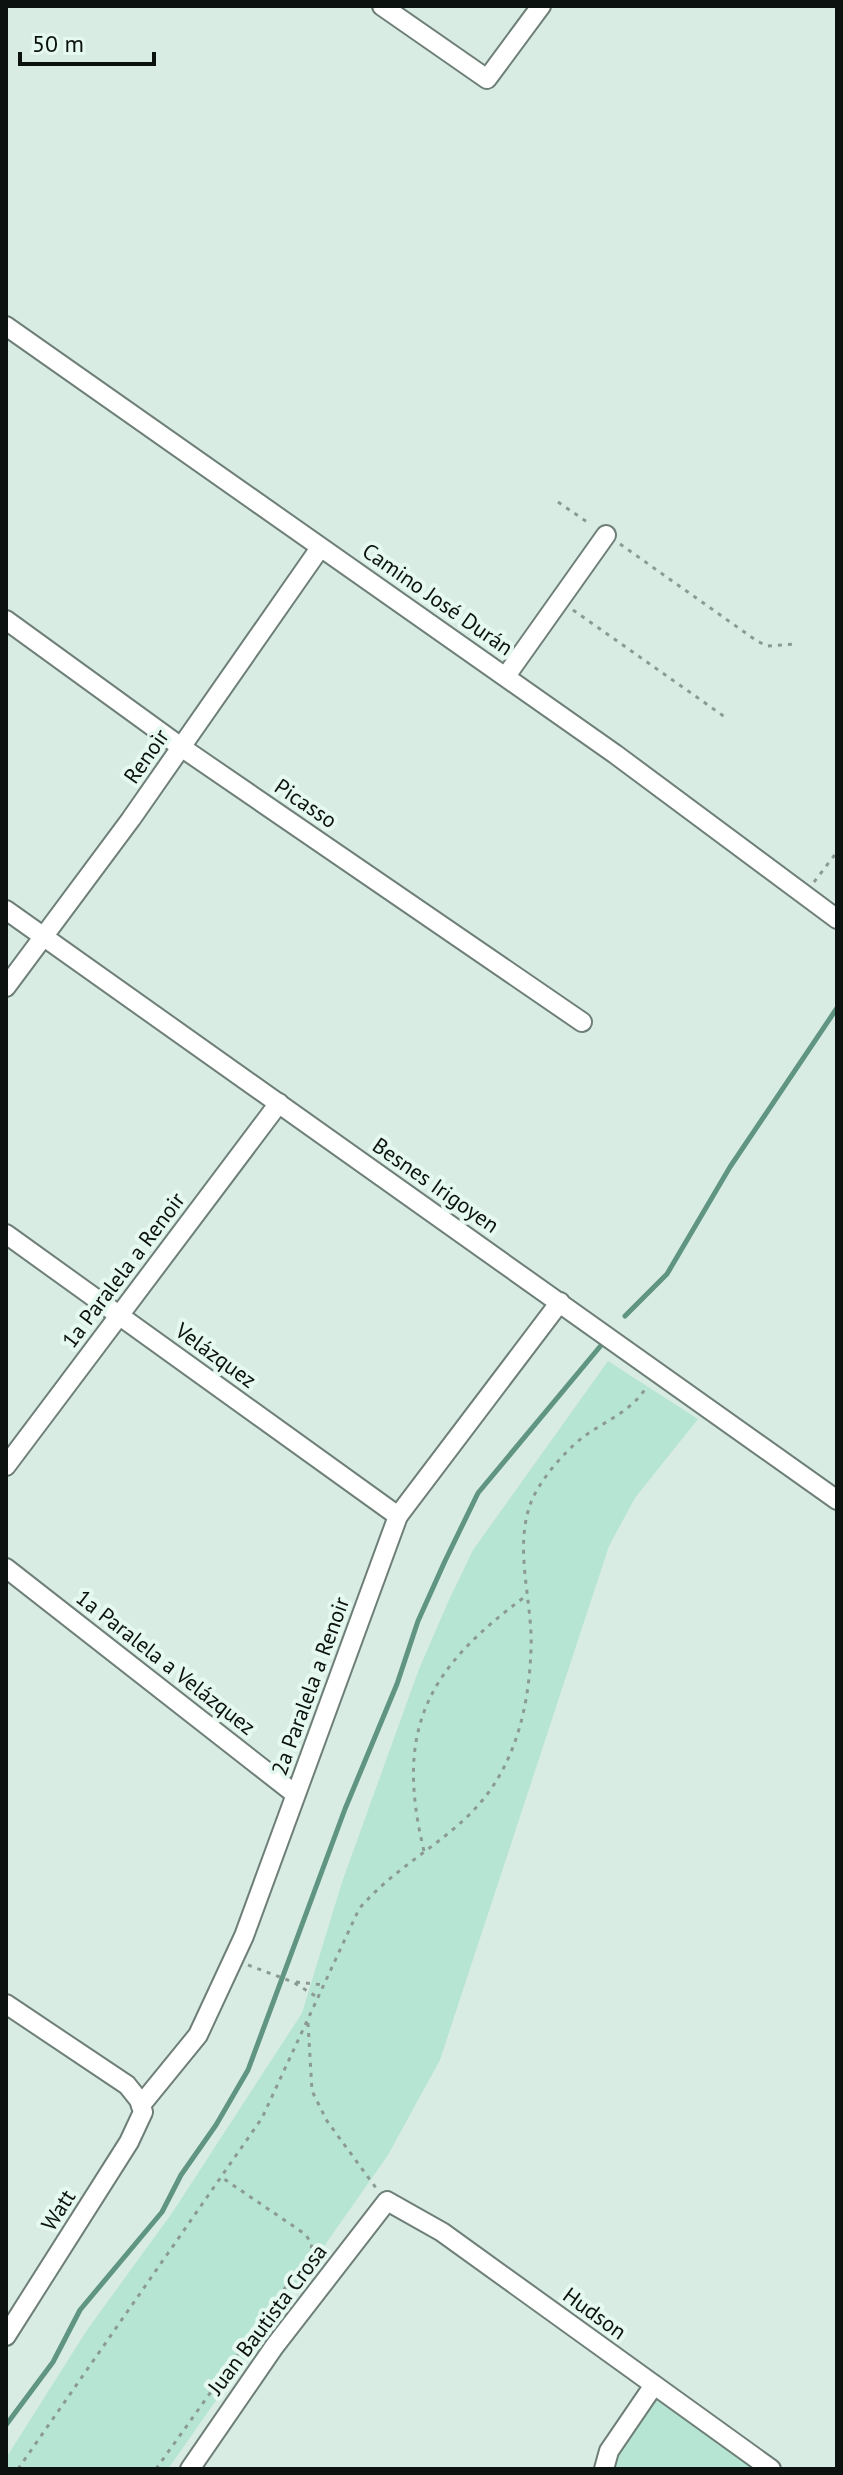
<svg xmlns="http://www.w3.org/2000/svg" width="843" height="2475" viewBox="0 0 843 2475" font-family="'PT Sans',sans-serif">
  <rect width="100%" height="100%" fill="#d9ece4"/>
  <g fill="#b7e5d3">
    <path d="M608,1361l90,58 -63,79 -26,48 -169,514 -52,95 -220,314h-162v-11l81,-128 85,-117 130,-200 40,-131 77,-213 29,-67 25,-52z"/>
    <path d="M654,2397h6l100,72h-152z"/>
  </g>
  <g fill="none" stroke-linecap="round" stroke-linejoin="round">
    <g stroke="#5f9582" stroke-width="5">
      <path d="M625,1316l42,-42 63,-107 107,-159"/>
      <path d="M6,2425l47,-63 27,-52 82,-98 19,-37 35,-50 32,-55 97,-261 52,-125 21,-63 27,-60 33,-68 125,-150"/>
    </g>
    <g stroke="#6e7f78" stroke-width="22">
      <g id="minor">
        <path d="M382,6l105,73 54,-73"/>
        <path d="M6,326l609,428 222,165"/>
        <path d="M6,620l175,127 401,275"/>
        <path d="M506,676l100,-141"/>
        <path d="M6,910l831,590"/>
        <path d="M6,987l125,-168 189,-271"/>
        <path d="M6,1234l392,282"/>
        <path d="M6,1466l273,-363"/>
        <path d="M6,1568l289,226"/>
        <path d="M6,2004l121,81 12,15 4,12 -14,30 -123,194"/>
        <path d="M141,2105l57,-70 46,-99 154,-420 162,-214"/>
        <path d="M190,2469l84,-122 113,-146 55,31 329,237"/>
        <path d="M604,2469l5,-18 45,-66"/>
      </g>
    </g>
    <g stroke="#8c9a94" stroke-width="3" stroke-dasharray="4 6" stroke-linecap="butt">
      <path d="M558,502l32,22"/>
      <path d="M620,544l137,97 10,5 29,-2"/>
      <path d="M573,610l152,107"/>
      <path d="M814,882l23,-30"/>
      <path d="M424,1851c-30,-123 4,-183 102,-255"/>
      <path d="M248,1965l45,17 24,15"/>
      <path d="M296,1982l28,3"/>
      <path d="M308,2023l4,68 15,30 49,67"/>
      <path d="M18,2469l244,-351 97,-209c32,-38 75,-60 110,-94 45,-44 60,-105 62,-166 2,-46 -17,-98 -1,-144 8,-23 33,-52 52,-67 22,-17 50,-26 65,-52"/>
      <path d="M156,2469l154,-216 2,-9 -7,-10 -81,-55"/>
    </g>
    <use href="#minor" stroke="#fff" stroke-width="18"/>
  </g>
  <g text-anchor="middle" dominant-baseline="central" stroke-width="8" stroke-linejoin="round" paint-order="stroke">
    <g font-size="22" fill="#0c1210" stroke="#e6f9f1">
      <text transform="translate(438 599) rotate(35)">Camino José Durán</text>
      <text transform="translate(146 756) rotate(-55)">Renoir</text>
      <text transform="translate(306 803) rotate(34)">Picasso</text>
      <text transform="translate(436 1185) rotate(35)">Besnes Irigoyen</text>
      <text transform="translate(123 1270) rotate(-53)">1a Paralela a Renoir</text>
      <text transform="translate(216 1355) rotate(36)">Velázquez</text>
      <text transform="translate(166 1662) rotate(38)">1a Paralela a Velázquez</text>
      <text transform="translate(310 1686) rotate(-70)">2a Paralela a Renoir</text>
      <text transform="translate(58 2210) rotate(-58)">Watt</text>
      <text transform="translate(595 2313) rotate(36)">Hudson</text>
      <text transform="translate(267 2319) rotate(-53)">Juan Bautista Crosa</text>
    </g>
  </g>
  <rect width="843" height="2475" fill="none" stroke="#0c1210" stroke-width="16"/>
  <path d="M20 52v12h134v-12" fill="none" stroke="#0c1210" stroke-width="4"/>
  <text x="32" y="52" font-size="24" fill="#0c1210" stroke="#e6f9f1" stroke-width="6" paint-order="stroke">50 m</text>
</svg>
